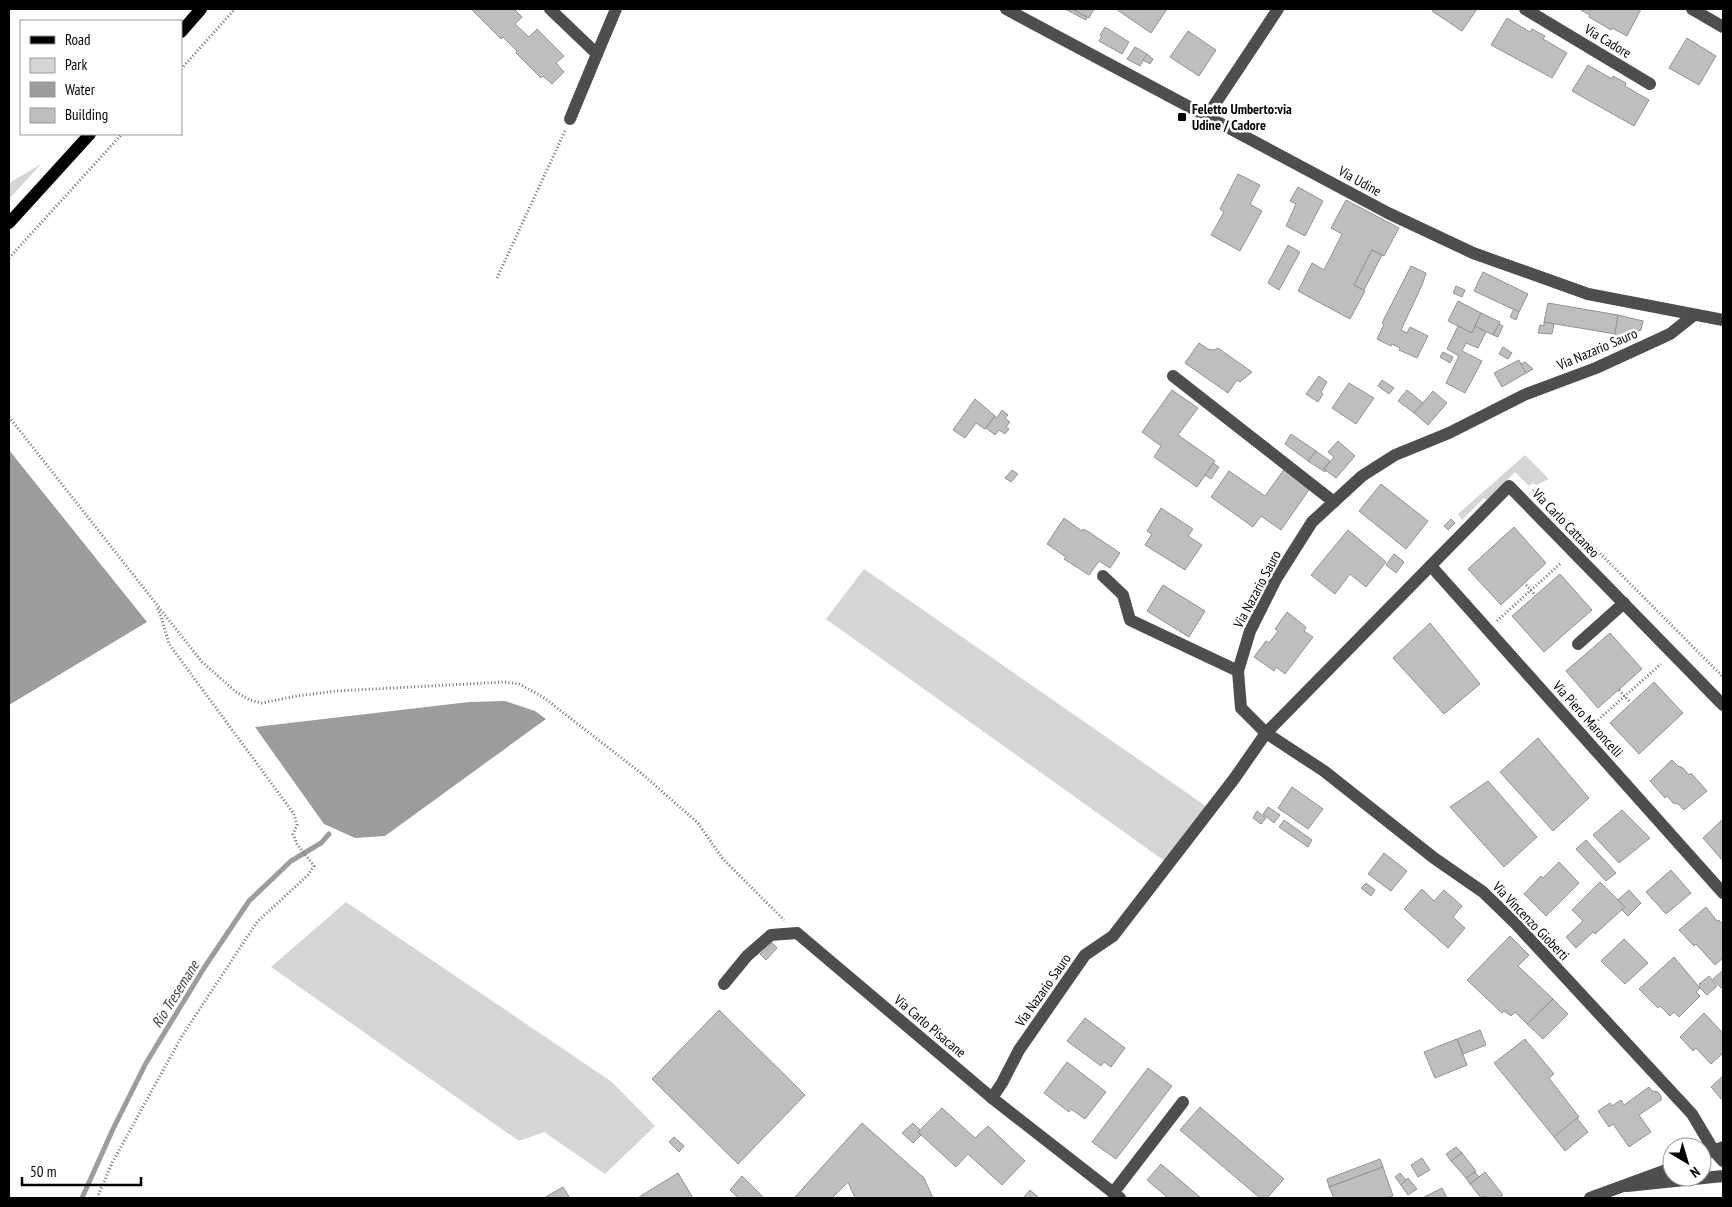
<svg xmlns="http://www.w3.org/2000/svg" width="1732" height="1207" viewBox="0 0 1732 1207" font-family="'PT Sans Narrow',sans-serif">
  <rect width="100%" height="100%" fill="#fff"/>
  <g fill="#d5d5d5">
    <path d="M41,164l-32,35v-16z"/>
    <path d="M1525,455l24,24 -13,6 -3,-2 -4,3 -14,-14 -28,28 -3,-2 -22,22 -4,-6z"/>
    <path d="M864,569l349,242 -40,56 -347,-248z"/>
    <path d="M346,902l266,180 43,44 -50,48 -61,-42 -25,9 -248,-174z"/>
  </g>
  <g fill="#9c9c9c">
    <path d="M9,450l138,172 -138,83z"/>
    <path d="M505,701l30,10 11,8 -161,117 -30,2 -31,-14 -69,-97 214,-25z"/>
  </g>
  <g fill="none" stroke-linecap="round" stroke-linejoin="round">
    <path stroke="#9c9c9c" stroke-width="5" d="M82,1198l31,-69 33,-66 58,-95 45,-67 42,-40 30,-18 8,-9"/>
  </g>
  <g fill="#bebebe" stroke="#929292">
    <path d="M471,9h43l8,8 -7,7 14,13 8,-8 27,27 -8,7 8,9 -12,12 -9,-8 -2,2 -25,-25 1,-2 -14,-14 -2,2z"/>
    <path d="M1065,9h7l15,8 -1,3z"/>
    <path d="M1072,9h22l-5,9z"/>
    <path d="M1116,9h51l-16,24z"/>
    <path d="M1433,9h44l-15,22 -30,-20z"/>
    <path d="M1579,9h62l-14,27 -15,-8 -1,2 -22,-13 1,-2z"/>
    <path d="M1507,18l23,14 2,-3 13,7 -2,3 24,14 -15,25 -61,-33z"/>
    <path d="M1105,27l24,15 -7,12 -23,-13 3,-5 -2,-1z"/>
    <path d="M1188,31l28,19 -17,26 -29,-19z"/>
    <path d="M1687,38l29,18 -17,29 -30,-17z"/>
    <path d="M1135,47l12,7 -7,12 -13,-7z"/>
    <path d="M1147,54l6,5 -3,5 -7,-4z"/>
    <path d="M1588,65l24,14 1,-3 13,7 -1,3 24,14 -15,26 -62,-35z"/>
    <path d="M1238,174l22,11 -10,19 12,7 -22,40 -29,-16 13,-23 -4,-3z"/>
    <path d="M1298,187l25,14 -18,35 -19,-10 10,-22 -6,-3z"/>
    <path d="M1346,200l53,28 -15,28 -12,-6 -18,35 11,6 -15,28 -52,-28 14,-28 12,7 18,-36 -11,-6z"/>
    <path d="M1288,245l12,7 -21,38 -11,-7z"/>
    <path d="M1372,250l10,5 -18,35 -10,-5z"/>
    <path d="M1411,266l15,7 -4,12 -21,45 6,3 3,-6 18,9 -11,22 -18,-8 1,-2 -8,-4 -1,2 -14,-7 7,-15 -2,-1z"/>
    <path d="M1483,272l45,22 -9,18 -45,-21z"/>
    <path d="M1456,286l9,4 -3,7 -9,-4z"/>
    <path d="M1458,301l23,12 -9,20 -24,-12z"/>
    <path d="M1548,303l70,12 -3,19 -71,-12z"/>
    <path d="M1514,309l5,3 -3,8 -6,-3z"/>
    <path d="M1481,313l19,9 -7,13 -18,-9z"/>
    <path d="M1618,315l25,6 -2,9 -27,10z"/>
    <path d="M1544,322l10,2 -2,10 -14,-1 2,-8 4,1z"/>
    <path d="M1499,324l4,2 -5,11 -5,-2z"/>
    <path d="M1458,326l14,7 3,-7 11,6 -8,16 -12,-5 -4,8 20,10 -17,32 -19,-10 13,-27 -12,-7z"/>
    <path d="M1199,343l9,6 6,1 4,-2 34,24 -12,10 -3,-2 -9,13 -43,-30z"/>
    <path d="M1503,347l9,6 -4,6 -9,-5z"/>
    <path d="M1443,352l10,5 -3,6 -10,-6z"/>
    <path d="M1519,360l7,13 -24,14 -8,-14z"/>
    <path d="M1525,362l8,7 -7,4 -5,-9z"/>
    <path d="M1319,376l8,6 -6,10 2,2 -5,8 -12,-8z"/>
    <path d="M1382,380l12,8 -5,6 -11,-8z"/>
    <path d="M1349,383l25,15 -18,26 -24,-16z"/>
    <path d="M1172,390l26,18 -20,27 37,26 -18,26 -43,-30 7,-11 -19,-14z"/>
    <path d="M1407,390l16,13 -9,10 -16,-12z"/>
    <path d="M1433,391l14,12 -19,22 -14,-12z"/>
    <path d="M975,399l20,17 -10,13 -9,-6 -11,15 -12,-8z"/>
    <path d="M1002,410l6,5 -3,3 5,4 -4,5 3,2 -4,5 -6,-4 -4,5 -9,-7 9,-12 2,2z"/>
    <path d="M1291,434l25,17 -8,10 -23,-17z"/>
    <path d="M1338,441l17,15 -19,22 -12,-9 10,-12 -6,-5z"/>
    <path d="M1316,451l14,10 -6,8 2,1 -1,2 -17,-11z"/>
    <path d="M1213,463l6,4 -8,12 -6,-4z"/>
    <path d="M1285,468l26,19 -30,43 -20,-14 -8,11 -42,-30 18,-26 36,25z"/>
    <path d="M1012,470l6,4 -7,8 -6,-4z"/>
    <path d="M1381,484l47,37 -22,28 -47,-38z"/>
    <path d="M1161,508l32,21 -5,7 14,9 -17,25 -40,-25 7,-11 -5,-3z"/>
    <path d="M1064,518l18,13 1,-2 6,3 31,21 -10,15 -11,-7 -10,14 -25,-16 2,-2 -19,-13z"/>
    <path d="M1451,519l4,4 -7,7 -4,-4z"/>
    <path d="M1514,527l32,36 -45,42 -33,-36z"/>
    <path d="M1348,530l38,32 -20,25 -16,-13 -15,20 -24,-19z"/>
    <path d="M1394,554l10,8 -8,11 -10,-8z"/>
    <path d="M1560,574l32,36 -48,42 -32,-36z"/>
    <path d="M1163,585l42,26 -16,26 -42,-26z"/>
    <path d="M1287,612l19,15 -2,4 9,6 -28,37 -9,-7 -2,4 -20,-14 12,-16 3,2 9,-12 -3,-2z"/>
    <path d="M1430,623l50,61 -36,30 -51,-56z"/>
    <path d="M1610,633l32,36 -44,39 -32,-37z"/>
    <path d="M1654,682l29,31 -44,41 -29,-31z"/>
    <path d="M1538,738l51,60 -36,33 -53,-59z"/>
    <path d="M1672,760l6,6 5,2 6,7 2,-2 16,18 -23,19 -6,-6 -5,-1 -6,-7 -2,2 -15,-17z"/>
    <path d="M1488,781l49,56 -33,30 -54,-60z"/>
    <path d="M1292,787l31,22 -15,20 -30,-21z"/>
    <path d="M1268,807l12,8 -6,8 -11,-9z"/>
    <path d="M1622,810l28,28 -31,25 -26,-28z"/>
    <path d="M1257,811l9,7 -5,6 -8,-6z"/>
    <path d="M1723,819v42l-20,-23z"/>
    <path d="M1284,820l28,20 -4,7 -29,-20z"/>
    <path d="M1586,840l30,33 -10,8 -30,-32z"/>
    <path d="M1384,853l23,18 -16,20 -23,-17z"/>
    <path d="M1559,862l20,21 -33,33 -22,-22 17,-18 2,2z"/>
    <path d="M1671,870l20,23 -25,21 -20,-22z"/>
    <path d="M1600,882l25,25 -30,27 -2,-2 -17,16 -10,-11 17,-16 -11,-11z"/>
    <path d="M1366,883l9,7 -4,6 -10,-8z"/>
    <path d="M1422,889l12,12 10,-11 18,16 -9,11 12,11 -17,20 -44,-39z"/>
    <path d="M1629,890l12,13 -13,13 -6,-6 3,-3 -7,-7z"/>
    <path d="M1706,907l11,14 2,-1 4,5v33l-8,7 -19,-21 -2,2 -15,-16z"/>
    <path d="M1510,936l19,19 -11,11 35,33 -26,25 -12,-12 -4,4 -7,-5 -2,2 -35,-33z"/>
    <path d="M1624,939l24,24 -23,21 -24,-23z"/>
    <path d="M772,943l5,5 -11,12 -6,-6z"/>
    <path d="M1674,957l26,31 -4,4 4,4 -21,21 -5,-5 -4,4 -10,-10 -2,2 -19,-19z"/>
    <path d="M1722,971l1,15 -2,2 -8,-9z"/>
    <path d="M1709,976l8,10 -10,9 -8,-8 1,-2 -1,-1z"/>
    <path d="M1553,999l15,15 -25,25 -16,-15z"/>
    <path d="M719,1010l86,85 -67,69 -86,-85z"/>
    <path d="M1704,1013l19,20v20l-12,11 -15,-16 -3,3 -13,-14z"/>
    <path d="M1085,1018l40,30 -14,19 -7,-5 -3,4 -34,-25z"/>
    <path d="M1480,1030l6,15 -23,9 -6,-15z"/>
    <path d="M1457,1039l10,26 -32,13 -11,-26z"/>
    <path d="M1525,1039l29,35 -5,4 30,39 -25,20 -60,-74z"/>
    <path d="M1067,1062l39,30 -21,27 -14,-10 -2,3 -25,-19z"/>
    <path d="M1148,1068l24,18 -56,73 -24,-17z"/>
    <path d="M1723,1076v25l-12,-14z"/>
    <path d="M1649,1087l3,4 6,1 3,4v4l-22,15 12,17 -22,15 -16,-23 -4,3 -11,-16 12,-8 2,3 9,-6 3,5z"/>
    <path d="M1200,1107l84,72 -17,19h-7l-80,-68z"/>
    <path d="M942,1108l33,30 13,-12 37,35 -23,24 -34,-31 -12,13 -38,-35z"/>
    <path d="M1577,1118l11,14 -23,19 -11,-14z"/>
    <path d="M862,1123l62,55 9,20h-78l-7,-16 -16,16h-38z"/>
    <path d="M913,1123l7,7 -2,2 3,3 -8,8 -11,-10z"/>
    <path d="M674,1137l10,9 -5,6 -10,-10z"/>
    <path d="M1456,1147l6,6 -11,8 -5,-7z"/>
    <path d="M1462,1153l14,18 -10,7 -15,-17z"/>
    <path d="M1422,1158l8,12 -12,7 -7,-12z"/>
    <path d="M1380,1159l3,8 -54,20 -2,-8z"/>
    <path d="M1161,1164l40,34h-33l-21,-18z"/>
    <path d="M1383,1167l10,29 -7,2h-52l-5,-11z"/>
    <path d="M1475,1172l4,5 -9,7 -4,-6z"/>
    <path d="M1485,1172l18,23 -4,3h-13l-2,-2 -3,2 -11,-14z"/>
    <path d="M678,1173l15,25h-53l-1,-1z"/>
    <path d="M1400,1173l6,7 -5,5 -6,-8z"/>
    <path d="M742,1176l22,22h-26l-8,-8z"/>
    <path d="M1408,1178l9,11 -9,6 -7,-10z"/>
    <path d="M563,1187l7,11h-26z"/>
    <path d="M1442,1188l5,10h-25z"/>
    <path d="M1030,1190l9,8h-16z"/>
  </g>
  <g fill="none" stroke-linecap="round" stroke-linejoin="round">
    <g stroke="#707070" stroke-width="3" stroke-dasharray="1 2.5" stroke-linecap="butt">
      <path d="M181,69l54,-60"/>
      <path d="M9,258l113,-124"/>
      <path d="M497,278l68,-147"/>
      <path d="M9,417l193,245 34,30 14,8 12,3 35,-7 39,-5 169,-9 14,2 24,13 98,76 57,50 25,36 61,61"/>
      <path d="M1533,491l3,-2 187,188"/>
      <path d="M1526,585l9,10"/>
      <path d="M1497,621l64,-58"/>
      <path d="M1619,690l11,12"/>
      <path d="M1590,727l71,-63"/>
      <path d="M97,1198l15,-35 70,-127 75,-114 51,-47 6,-9 -17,-22 -4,-10 4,-9 -3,-11 -125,-170 -8,-28 -4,-8"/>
    </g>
    <g stroke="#4e4e4e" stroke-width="12">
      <path d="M550,9l47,45 19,-45"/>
      <path d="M1006,9l382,204 85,40 115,41 135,26"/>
      <path d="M1525,9l125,75"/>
      <path d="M1692,9l31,18"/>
      <path d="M1207,116l71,-107"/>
      <path d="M570,119l27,-65"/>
      <path d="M1694,315l-24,19 -74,34 -72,27 -75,38 -54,22 -33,21 -50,46 -36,57 -26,52 -12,40 3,37 25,25 58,38 110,87 49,34 32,31 177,191 22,37 9,10"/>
      <path d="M1173,376l161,126"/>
      <path d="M1431,566l292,327"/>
      <path d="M1103,576l20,19 7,25 108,51"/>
      <path d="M1578,644l46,-41"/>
      <path d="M724,984l23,-28 24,-21 26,-2 195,165 128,100"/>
      <path d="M992,1098l10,-15 17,-33 66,-95 28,-19 121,-157 32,-46 243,-247 214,219"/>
      <path d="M1702,1155l21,-8"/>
      <path d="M1627,1186l96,-10"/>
      <path d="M1113,1193l70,-91"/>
      <path d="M1590,1198l82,-30"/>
    </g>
    <g stroke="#000" stroke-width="12">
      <path d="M181,32l20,-23"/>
      <path d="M9,223l81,-89"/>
    </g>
  </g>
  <rect fill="#000" stroke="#fff" stroke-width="2" x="1177" y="112" width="10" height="10" rx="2.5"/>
  <g text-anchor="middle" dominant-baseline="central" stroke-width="5" stroke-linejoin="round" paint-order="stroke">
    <g font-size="14" fill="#000" stroke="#fff">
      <text transform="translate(1608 41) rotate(31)">Via Cadore</text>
      <text transform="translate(1360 181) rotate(29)">Via Udine</text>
      <text transform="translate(1597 349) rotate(-23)">Via Nazario Sauro</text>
      <text transform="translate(1566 523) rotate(46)">Via Carlo Cattaneo</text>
      <text transform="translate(1257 589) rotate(-62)">Via Nazario Sauro</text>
      <text transform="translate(1588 719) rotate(48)">Via Piero Maroncelli</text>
      <text transform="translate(1531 921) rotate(46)">Via Vincenzo Gioberti</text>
      <text transform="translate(1043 990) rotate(-55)">Via Nazario Sauro</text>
      <text transform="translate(930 1026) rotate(40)">Via Carlo Pisacane</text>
    </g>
    <g font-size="14" font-weight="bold" fill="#000" stroke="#fff" text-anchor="start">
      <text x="1192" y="109">Feletto Umberto:via<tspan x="1192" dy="16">Udine / Cadore</tspan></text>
    </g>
    <g font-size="15" font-style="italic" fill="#3d3d3d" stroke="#fff">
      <text transform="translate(175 994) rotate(-58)">Rio Tresemane</text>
    </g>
  </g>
  <rect width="1732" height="1207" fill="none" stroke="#000000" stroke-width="20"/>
  <rect x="20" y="20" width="162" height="115" fill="#ffffff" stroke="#999999"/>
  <rect x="30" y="36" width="25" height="8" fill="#000000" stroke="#999999"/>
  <text x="65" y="45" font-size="15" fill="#000000">Road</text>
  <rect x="30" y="58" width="25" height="15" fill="#d5d5d5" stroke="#999999"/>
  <text x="65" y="70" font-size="15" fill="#000000">Park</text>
  <rect x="30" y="82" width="25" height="15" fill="#9c9c9c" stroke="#999999"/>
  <text x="65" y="95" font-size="15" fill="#000000">Water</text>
  <rect x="30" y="108" width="25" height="15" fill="#bebebe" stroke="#999999"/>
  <text x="65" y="120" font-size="15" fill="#000000">Building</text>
  <g transform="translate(1687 1162) rotate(142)"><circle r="24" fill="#ffffff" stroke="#999999"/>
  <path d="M0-4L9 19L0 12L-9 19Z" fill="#000000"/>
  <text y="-8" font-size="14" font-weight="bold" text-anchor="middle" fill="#000000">N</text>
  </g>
  <path d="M22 1177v8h119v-8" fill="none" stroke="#000000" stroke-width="2.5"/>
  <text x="30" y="1177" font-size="15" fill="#000000" stroke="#ffffff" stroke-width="4" paint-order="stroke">50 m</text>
</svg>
